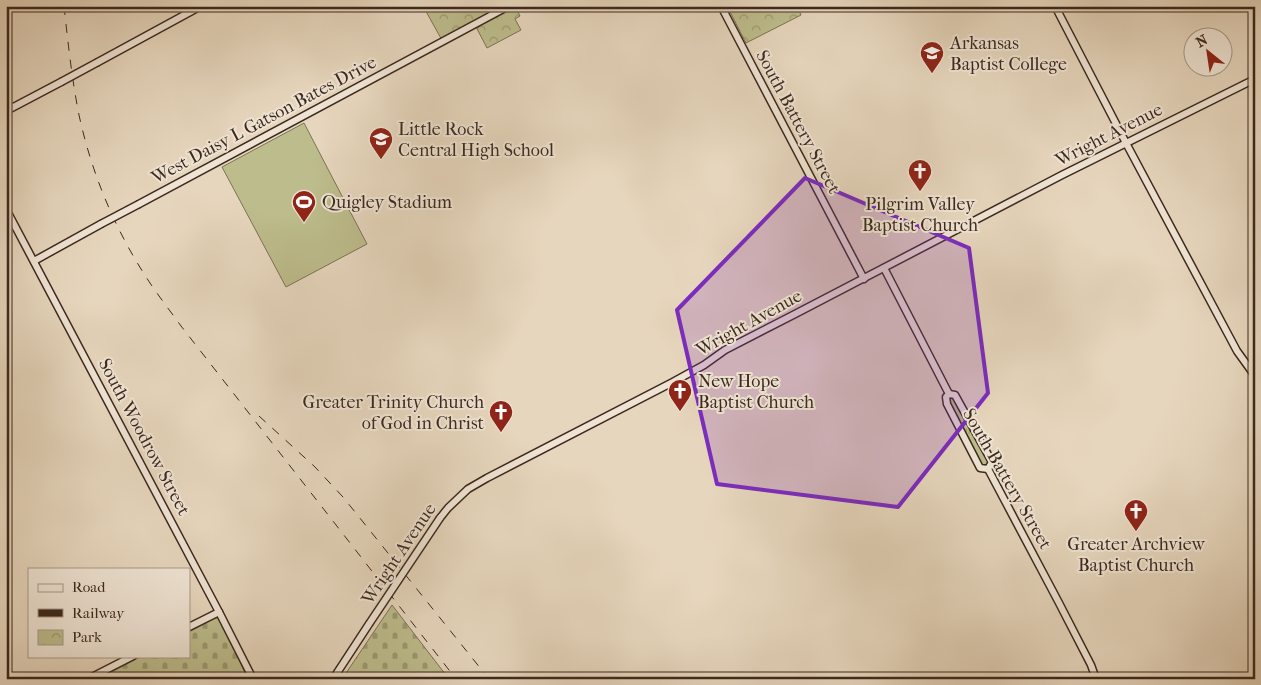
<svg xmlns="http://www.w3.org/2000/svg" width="1261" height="685" viewBox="0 0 1261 685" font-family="'IM FELL French Canon',serif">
  <defs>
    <pattern id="grass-tufts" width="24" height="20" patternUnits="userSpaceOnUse" patternTransform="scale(1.25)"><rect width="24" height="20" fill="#bdbc8c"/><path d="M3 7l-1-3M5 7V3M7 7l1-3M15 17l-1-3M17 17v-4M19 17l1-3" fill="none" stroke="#9b9972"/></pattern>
    <pattern id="cemetery-stones" width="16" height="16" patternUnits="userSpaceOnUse" patternTransform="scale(1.25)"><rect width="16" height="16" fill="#bdbc8c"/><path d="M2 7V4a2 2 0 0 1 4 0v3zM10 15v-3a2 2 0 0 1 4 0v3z" fill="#9b9972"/></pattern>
    <pattern id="park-crowns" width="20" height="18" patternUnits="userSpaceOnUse" patternTransform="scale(1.25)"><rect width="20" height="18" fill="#bdbc8c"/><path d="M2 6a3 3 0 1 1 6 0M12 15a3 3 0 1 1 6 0" fill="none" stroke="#9b9972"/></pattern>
  </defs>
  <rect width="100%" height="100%" fill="#e6d6bd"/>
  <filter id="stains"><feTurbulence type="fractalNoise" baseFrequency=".004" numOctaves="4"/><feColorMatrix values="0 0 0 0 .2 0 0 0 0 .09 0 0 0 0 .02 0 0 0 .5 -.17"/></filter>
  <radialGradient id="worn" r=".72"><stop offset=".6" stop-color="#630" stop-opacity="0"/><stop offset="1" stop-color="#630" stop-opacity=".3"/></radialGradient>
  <path fill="url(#grass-tufts)" stroke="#7c7255" d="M952,396l36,65v2l-2,2h-5l-33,-64v-3z"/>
  <g fill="url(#cemetery-stones)" stroke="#7c7255">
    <path d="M392,605l57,74h-107z"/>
    <path d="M219,616l29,63h-150l44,-23h47v-24z"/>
  </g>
  <g fill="url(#park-crowns)" stroke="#7c7255">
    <path d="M423,6h92l5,10 -5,3 6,11 -34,18 -12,-23 -32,17z"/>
    <path d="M727,6h70l4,9 -55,28z"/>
  </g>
  <path fill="#bdbc8c" stroke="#7c7255" d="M304,123l63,121 -81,43 -64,-120z"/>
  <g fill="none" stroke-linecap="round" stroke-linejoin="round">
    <g stroke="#3c291e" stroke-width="9">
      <g id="secondary">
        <path d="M721,6l143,273"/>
        <path d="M1055,6l71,137 111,208 18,25"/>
        <path d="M98,62l103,-56"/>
        <path d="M6,111l55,-29"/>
        <path d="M139,204l370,-198"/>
        <path d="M6,209l213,403 34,67"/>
        <path d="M34,261l67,-37"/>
        <path d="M884,268l65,126 -3,3 1,7 33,64 8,1"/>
        <path d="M949,394l6,1 37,67 -4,7"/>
        <path d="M988,469l70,132 33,64 5,14"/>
        <path d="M440,518l8,-10 20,-19 19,-11 186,-96 31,-17 21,-15 72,-37 265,-138 193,-96"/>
        <path d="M189,627l30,-15"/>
        <path d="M88,679l45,-23"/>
        <path d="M333,679l36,-55"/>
      </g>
    </g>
    <use href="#secondary" stroke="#efe4d4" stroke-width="6"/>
    <g stroke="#3c291e" stroke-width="1" stroke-dasharray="9 9" stroke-linecap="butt">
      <path d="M64,6c4,37 8,74 15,109 13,60 37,117 71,168 10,15 21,29 31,43l275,353"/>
      <path d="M259,416l56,51 28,30 146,182"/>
    </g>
    <g stroke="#3c291e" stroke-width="9" stroke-linecap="butt">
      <g id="secondary-bridge">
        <path d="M61,82l37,-20"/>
        <path d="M101,224l38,-20"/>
        <path d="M369,624l71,-106"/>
      </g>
    </g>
    <use href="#secondary-bridge" stroke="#efe4d4" stroke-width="6"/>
  </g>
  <path fill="#7b2cbf" fill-opacity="0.2" stroke="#7b2cbf" stroke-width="4" stroke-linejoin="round" d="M805,178l164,70 19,145 -90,114 -181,-23 -40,-174z"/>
  <defs>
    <g id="university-pin" transform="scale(1.25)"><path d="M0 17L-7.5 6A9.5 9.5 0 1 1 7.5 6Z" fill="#8f2418" stroke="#efe4d4"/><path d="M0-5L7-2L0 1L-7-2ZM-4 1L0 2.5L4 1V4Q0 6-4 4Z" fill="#fff"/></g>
    <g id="school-pin" transform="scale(1.25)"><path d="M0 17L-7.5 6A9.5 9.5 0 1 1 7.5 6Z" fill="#8f2418" stroke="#efe4d4"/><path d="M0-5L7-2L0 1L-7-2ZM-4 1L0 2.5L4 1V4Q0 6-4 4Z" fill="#fff"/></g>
    <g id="church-pin" transform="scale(1.25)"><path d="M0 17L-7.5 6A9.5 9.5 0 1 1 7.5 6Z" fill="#8f2418" stroke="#efe4d4"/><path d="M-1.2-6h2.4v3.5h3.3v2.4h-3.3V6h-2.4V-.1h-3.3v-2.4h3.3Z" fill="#fff"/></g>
    <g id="stadium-pin" transform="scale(1.25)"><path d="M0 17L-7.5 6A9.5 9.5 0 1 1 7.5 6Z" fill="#8f2418" stroke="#efe4d4"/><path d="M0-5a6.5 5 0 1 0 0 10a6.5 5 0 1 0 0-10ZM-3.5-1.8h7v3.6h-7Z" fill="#fff"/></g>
  </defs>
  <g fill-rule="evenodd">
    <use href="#university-pin" x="932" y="53"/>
    <use href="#school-pin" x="381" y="139"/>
    <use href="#church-pin" x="920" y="171"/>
    <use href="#stadium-pin" x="304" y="202"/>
    <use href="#church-pin" x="680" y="391"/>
    <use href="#church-pin" x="501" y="412"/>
    <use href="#church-pin" x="1136" y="511"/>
  </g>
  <g text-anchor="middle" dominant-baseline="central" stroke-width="4" stroke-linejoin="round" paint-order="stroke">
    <g font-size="18" fill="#3c291e" stroke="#efe4d4" text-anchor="start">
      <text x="950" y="43">Arkansas<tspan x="950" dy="21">Baptist College</tspan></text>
      <text x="398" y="129">Little Rock<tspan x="398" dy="21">Central High School</tspan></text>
      <text x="322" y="202">Quigley Stadium</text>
      <text x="920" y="204" text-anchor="middle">Pilgrim Valley<tspan x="920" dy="21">Baptist Church</tspan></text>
      <text x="698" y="381">New Hope<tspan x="698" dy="21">Baptist Church</tspan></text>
      <text x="484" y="402" text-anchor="end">Greater Trinity Church<tspan x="484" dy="21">of God in Christ</tspan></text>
      <text x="1136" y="544" text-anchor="middle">Greater Archview<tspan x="1136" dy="21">Baptist Church</tspan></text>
    </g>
    <g font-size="18" fill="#3c291e" stroke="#efe4d4">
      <text transform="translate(264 120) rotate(-28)">West Daisy L Gatson Bates Drive</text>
      <text transform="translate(798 122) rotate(62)">South Battery Street</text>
      <text transform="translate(1109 135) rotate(-27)">Wright Avenue</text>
      <text transform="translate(749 323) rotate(-29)">Wright Avenue</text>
      <text transform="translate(144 437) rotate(62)">South Woodrow Street</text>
      <text transform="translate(1007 479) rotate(60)">South Battery Street</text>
      <text transform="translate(399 554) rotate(-56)">Wright Avenue</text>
    </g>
  </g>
  <rect width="1261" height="685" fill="none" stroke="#e6d6bd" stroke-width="25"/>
  <rect x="8" y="8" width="1246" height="670" fill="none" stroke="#3c291e" stroke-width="2.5"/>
  <rect x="12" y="12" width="1236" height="660" fill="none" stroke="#3c291e"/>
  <rect x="28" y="568" width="162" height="90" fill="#efe4d4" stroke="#a7998b"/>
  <rect x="38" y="584" width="25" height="8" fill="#efe4d4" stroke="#a7998b"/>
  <text x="72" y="592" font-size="15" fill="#3c291e">Road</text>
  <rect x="38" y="609" width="25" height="8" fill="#3c291e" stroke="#a7998b"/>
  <text x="72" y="618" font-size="15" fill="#3c291e">Railway</text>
  <rect x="38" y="630" width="25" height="15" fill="url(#park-crowns)" stroke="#a7998b"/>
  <text x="72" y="642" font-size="15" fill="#3c291e">Park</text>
  <g transform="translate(1208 52) rotate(330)"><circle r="24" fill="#efe4d4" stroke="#a7998b"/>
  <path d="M0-4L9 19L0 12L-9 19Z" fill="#8f2418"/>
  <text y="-8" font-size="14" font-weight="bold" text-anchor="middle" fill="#3c291e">N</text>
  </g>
  <rect width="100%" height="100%" filter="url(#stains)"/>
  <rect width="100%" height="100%" fill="url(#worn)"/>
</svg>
